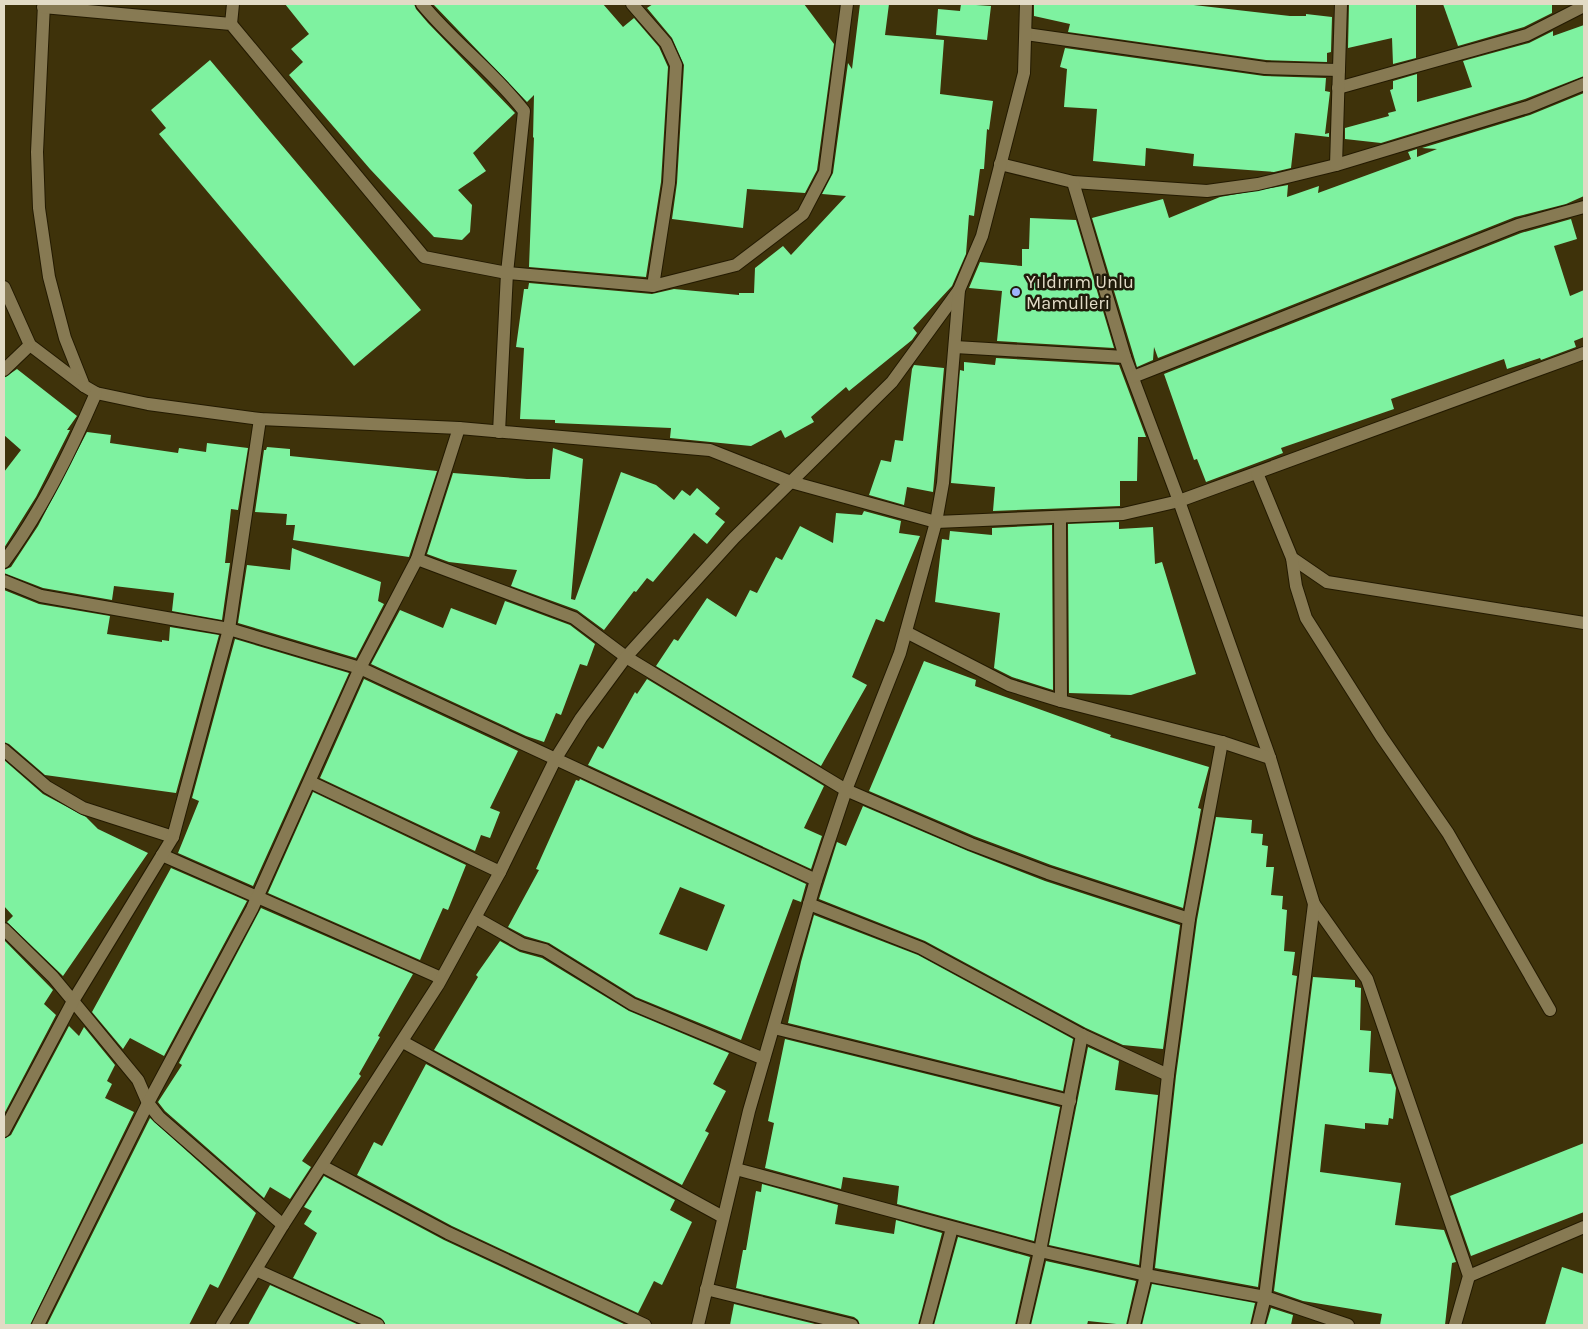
<svg xmlns="http://www.w3.org/2000/svg" width="1588" height="1329" viewBox="0 0 1588 1329" font-family="Karla,sans-serif">
  <rect width="100%" height="100%" fill="#3e320a"/>
  <g fill="#7ef2a0" fill-rule="evenodd">
    <path d="M285,4h129l2,5 12,14 87,90 -42,40 13,18 -28,19 14,15 -2,27 -8,8 -28,-3 -64,-68 -81,-94 14,-13 -12,-13 18,-15z"/>
    <path d="M433,4h170l20,23 11,-9 25,29 9,20 -7,115 -15,95 -117,-10 5,-130 -1,1 1,-43 -7,7z"/>
    <path d="M653,4h151l30,40 -17,126 -12,23 -58,-4 -4,39 -71,-9 5,-36 7,-118 -12,-27 -25,-30z"/>
    <path d="M860,4h29l-4,31 59,5 -4,54 53,7 -4,29 -2,-1 -3,40h-4l-6,47 -5,-1 -3,39 -14,32 -39,42 4,5 -5,7 -63,51 -3,-4 -35,30 3,5 -29,16 -4,-8 -30,16 -81,-8 1,-10 -116,-5v-3l-35,-1 4,-71 -8,-1 8,-58h4l1,-6 123,11 22,-5 65,6v-2h15l1,-25 28,-22 8,9 55,-59 -24,-2 11,-21 15,-110 4,6z"/>
    <path d="M961,4l30,2 -4,34 -51,-5 2,-26 22,2z"/>
    <path d="M1034,4h151l105,12h16v-2l26,3 -1,35 -4,1v9l-61,-2 -198,-28 2,-8 -36,-8z"/>
    <path d="M1349,4h67v54l-23,6 -1,-26 -44,10z"/>
    <path d="M1443,4h109v9l-28,14 -66,19z"/>
    <path d="M1584,25v51l-59,23 -144,44 -36,-4v-11l44,-12 -1,-3 8,-2 -6,-21 3,-1v-8l24,-7v28l55,-15 -9,-26 66,-18 24,-12v5z"/>
    <path d="M1065,48l199,28 62,2 -1,13 5,1 -5,42 4,-1v4l-34,-4 -4,35 -17,4 -81,-6 1,-12 -48,-6 -1,18 -52,-5 4,-52 -33,-2 3,-38 -7,-2z"/>
    <path d="M210,60l211,250 -67,56 -195,-232 7,-6 -15,-18z"/>
    <path d="M1584,93v103l-18,8 -51,13 -357,141 -4,-11 -1,13 -16,7 -45,-149 71,-19 6,19 51,-21 68,-12 -1,12 32,-11 -1,7 93,-34 -3,-7 9,-3v8l20,-8 -15,-1 108,-33z"/>
    <path d="M1030,218l46,2 38,128 -117,-7 5,-50 -33,-3 11,-26 42,4v-17h7z"/>
    <path d="M1571,219l6,20 -23,7 16,50 14,-6v47l-10,4 2,6 -35,13 -1,-2 -33,11 -3,-10 -113,40 3,10 -113,39 2,5 -77,29 -9,-23 -3,1 -30,-86 357,-141z"/>
    <path d="M996,358l123,7 27,72h-8l-1,44h-17v25l-127,5 2,-24 -44,-4 9,-113 4,1v-9l31,3z"/>
    <path d="M914,365l30,3 -11,124 -26,-5 -3,18 -35,-10 12,-35 10,2 4,-22 8,1 9,-72z"/>
    <path d="M17,369l60,47 -10,14h3l-34,67 -32,51v-76l17,-22 -17,-15v-57z"/>
    <path d="M87,432l24,3 -1,8 68,10 1,-5 27,4 1,-9 41,5 -10,62 -7,-1 -6,54h5l-8,57 -50,-9 2,-18 -60,-7 -2,14 -69,-12 -39,-15v-3l7,-3 27,-41z"/>
    <path d="M267,447l23,2v7l147,15 -28,86 -116,-17 2,-15h-9l1,-11 -32,-2 9,-62h2z"/>
    <path d="M553,448l30,11 -12,140 4,1 46,-128 35,13 18,15 8,-10 8,6 7,-8 23,20 -5,6 10,8 -18,22 -13,-11 -41,49 -6,-4 -11,14 -2,-1 -30,39 -27,-20 -66,-24 6,-16 -68,-8 -22,-8 26,-81 74,6h23z"/>
    <path d="M864,511l37,10 -2,12 21,3 -36,86 -8,-3 -24,58 15,8 -46,81 -165,-100 18,-27 4,2 29,-43 29,19 14,-27 7,3 19,-36 6,3 18,-34 33,17 3,-30 26,2z"/>
    <path d="M1119,522v7l34,-2 2,37 7,-2 34,112 -65,21 -62,-2 -1,-169z"/>
    <path d="M1052,525l1,165 -41,-13 -18,-9 6,-55 -65,-11 7,-63 7,1 1,-9 42,4v-7z"/>
    <path d="M292,548l89,34 -3,19 6,3 -28,54 -118,-35 9,-58 43,5z"/>
    <path d="M4,590l35,14 71,12 -3,18 55,8v-2l7,1 1,-14 49,8 -43,158 -131,-18 -36,-31 -5,-2z"/>
    <path d="M505,601l65,24 25,19 -8,22 -7,-2 -19,51 -5,-2 -12,29 -18,-6 -155,-72 29,-54 43,18 8,-20 45,17z"/>
    <path d="M235,639l114,34 -96,213 -75,-33 21,-52 -7,-3z"/>
    <path d="M924,661l52,19 -1,6 136,49 -1,2 99,30 -11,41 3,1 -18,99 -132,-43 -77,-29 -105,-45z"/>
    <path d="M364,679l154,72 -28,57 10,4 -10,26 -9,-3 -6,16 -155,-73z"/>
    <path d="M647,679l177,107 -20,42 18,8 -11,33 -223,-104 10,-19 5,3 32,-57 2,2z"/>
    <path d="M4,760l39,34 43,23 12,12 50,24 -85,123 -56,-54 6,-6 -9,-10z"/>
    <path d="M580,779l226,105 -5,18 -8,-3 -52,141 -105,-43 -87,-54 -24,-7 -17,-9 31,-57 -3,-1 40,-89 3,1zM680,887l45,18 -18,46 -48,-17z"/>
    <path d="M313,792l153,73 -18,45 -5,-2 -23,52 -152,-67z"/>
    <path d="M863,806l105,45 77,30 135,44 -17,124 -40,-4 -37,-17 -161,-87 -106,-42 18,-57 9,4z"/>
    <path d="M1216,817l36,3 -1,13 12,1 -1,11 6,1 -2,21h8l-3,28 12,1 -1,13 5,1 -3,41 11,1 -3,23 5,1 -39,311 -103,-19 21,-192 21,-156z"/>
    <path d="M171,868l76,33 -83,155 -34,-18 -7,11 -31,-37z"/>
    <path d="M261,908l152,66 -35,62 2,1 -21,37 2,2 -59,85 9,6 -21,32 -20,-12 -6,11 -99,-87 -7,-9 24,-37 -3,-2z"/>
    <path d="M814,915l104,40 155,84 -10,52 -275,-68 13,-61z"/>
    <path d="M4,940l49,50 -9,14 12,11 -52,99z"/>
    <path d="M500,941l20,11 22,6 87,53 100,42 -16,31 13,7 -21,40 4,2 -27,52 -248,-135 44,-73 -2,-2z"/>
    <path d="M1313,977l42,3v7l6,1 -1,42 11,1 -2,41 22,2 5,14 -3,31 -4,-1 -1,7 -23,-2v6l-40,-5 -5,48 81,11 -6,42 49,5 12,32 -4,1 -7,62h-65l2,-11 -79,-13 -29,-10z"/>
    <path d="M69,1026l10,10 5,-9 31,38 -8,16 5,3 -7,14 29,14 -104,213h-26v-186l7,-4z"/>
    <path d="M785,1039l275,68 -26,134 -137,-37 2,-18 -56,-9 -2,12 -76,-21 9,-45 -6,-2z"/>
    <path d="M1088,1047l31,14 -4,29 43,5 -19,170 -90,-20z"/>
    <path d="M426,1064l249,136 -5,10 22,12 -30,63 -8,-4 -16,32 -186,-87 -95,-51 17,-33 8,4z"/>
    <path d="M150,1118l106,95 -38,75 -8,-4 -21,41h-142z"/>
    <path d="M1584,1143v69l-113,44 -21,-60z"/>
    <path d="M324,1176l120,64 182,85h-240l-5,-7 -88,-40 24,-45 -13,-9 8,-13 -8,-4z"/>
    <path d="M762,1184l76,21 -3,19 59,10 2,-14 46,13 -24,92h-58l-2,-5 -4,-3 -118,-29 7,-38h3l10,-59 5,1z"/>
    <path d="M958,1237l72,20 -15,68h-81z"/>
    <path d="M1046,1261l90,20 -10,44 -38,-4 -1,4h-56z"/>
    <path d="M1562,1267l22,7v51h-39z"/>
    <path d="M1152,1284l103,19 -5,22h-108z"/>
    <path d="M270,1285l89,40h-111z"/>
    <path d="M734,1304l85,21h-89z"/>
    <path d="M1271,1308l22,7 -2,10h-25z"/>
  </g>
  <g fill="none" stroke-linecap="round" stroke-linejoin="round">
    <g stroke="#231a00" stroke-width="14">
      <g id="minor">
        <path d="M44,4l-7,148 2,56 10,69 16,61 19,48 12,7 52,11 112,15 199,9 251,22 81,32 145,40 187,-8 56,-13 405,-148"/>
        <path d="M422,4c31,38 72,68 102,107l-17,162 -8,159"/>
        <path d="M632,4l34,39 10,22 -7,118 -16,103"/>
        <path d="M43,7l188,17 193,233 83,16 146,13 83,-21 67,-51 22,-42 22,-168"/>
        <path d="M231,24l2,-20"/>
        <path d="M1026,34l239,34 74,2"/>
        <path d="M1338,88l189,-53 57,-29"/>
        <path d="M1000,164l73,18 134,9 51,-7 78,-19 192,-58 56,-23"/>
        <path d="M1336,165l5,-161"/>
        <path d="M1073,182l52,175 54,144 91,257 44,146 53,75 102,297 -14,49"/>
        <path d="M4,287l26,58 54,41"/>
        <path d="M955,347l170,10"/>
        <path d="M4,370l26,-25"/>
        <path d="M1133,377l385,-152 66,-18"/>
        <path d="M1257,473l35,85 35,24 257,41"/>
        <path d="M1060,517l1,184"/>
        <path d="M1292,558l4,28 10,32 75,118 67,97 102,177"/>
        <path d="M417,559l157,59 52,39 220,133 125,54 77,29 141,46"/>
        <path d="M4,562c38,-52 66,-109 92,-169"/>
        <path d="M4,581l37,15 188,33 131,39 456,212"/>
        <path d="M906,632l103,53 52,16 161,41 48,16"/>
        <path d="M4,750l43,37 36,21 90,29"/>
        <path d="M310,782l190,90"/>
        <path d="M162,855l279,123"/>
        <path d="M809,904l112,44 161,87 86,40"/>
        <path d="M476,918l46,26 23,6 87,54 132,55"/>
        <path d="M4,929l49,48 20,24 65,79 10,23 11,14 124,108"/>
        <path d="M774,1028l296,73"/>
        <path d="M403,1042l320,175"/>
        <path d="M4,1131l69,-130 100,-164 56,-208 31,-210"/>
        <path d="M322,1166l126,67 197,92"/>
        <path d="M736,1169l304,82 106,24 119,22 83,28"/>
        <path d="M256,1270l122,55"/>
        <path d="M1469,1276l115,-49"/>
        <path d="M706,1289l146,36"/>
        <path d="M38,1325l110,-222 104,-194 108,-241 57,-109 42,-131"/>
        <path d="M222,1325l61,-100 155,-240 62,-113 56,-114 25,-40 45,-61 108,-119 158,-156 67,-92 23,-54 42,-163 2,-69"/>
        <path d="M698,1325l51,-214 67,-231 30,-90 54,-137 36,-131 7,-39 16,-193"/>
        <path d="M926,1325l26,-97"/>
        <path d="M1023,1325l17,-74 42,-216"/>
        <path d="M1134,1325l12,-50 22,-200 21,-156 33,-177"/>
        <path d="M1258,1325l7,-28 49,-393"/>
      </g>
    </g>
    <use href="#minor" stroke="#877a53" stroke-width="12"/>
  </g>
  <circle fill="#9eb3fd" stroke="#201b0a" stroke-width="2" cx="1016" cy="292" r="5"/>
  <g text-anchor="middle" dominant-baseline="central" stroke-width="5" stroke-linejoin="round" paint-order="stroke">
    <g font-size="18" fill="#e2dbc6" stroke="#201b0a" text-anchor="start">
      <text x="1026" y="282">Yıldırım Unlu<tspan x="1026" dy="21">Mamulleri</tspan></text>
    </g>
  </g>
  <rect width="1588" height="1329" fill="none" stroke="#e2dbc6" stroke-width="10"/>
</svg>
